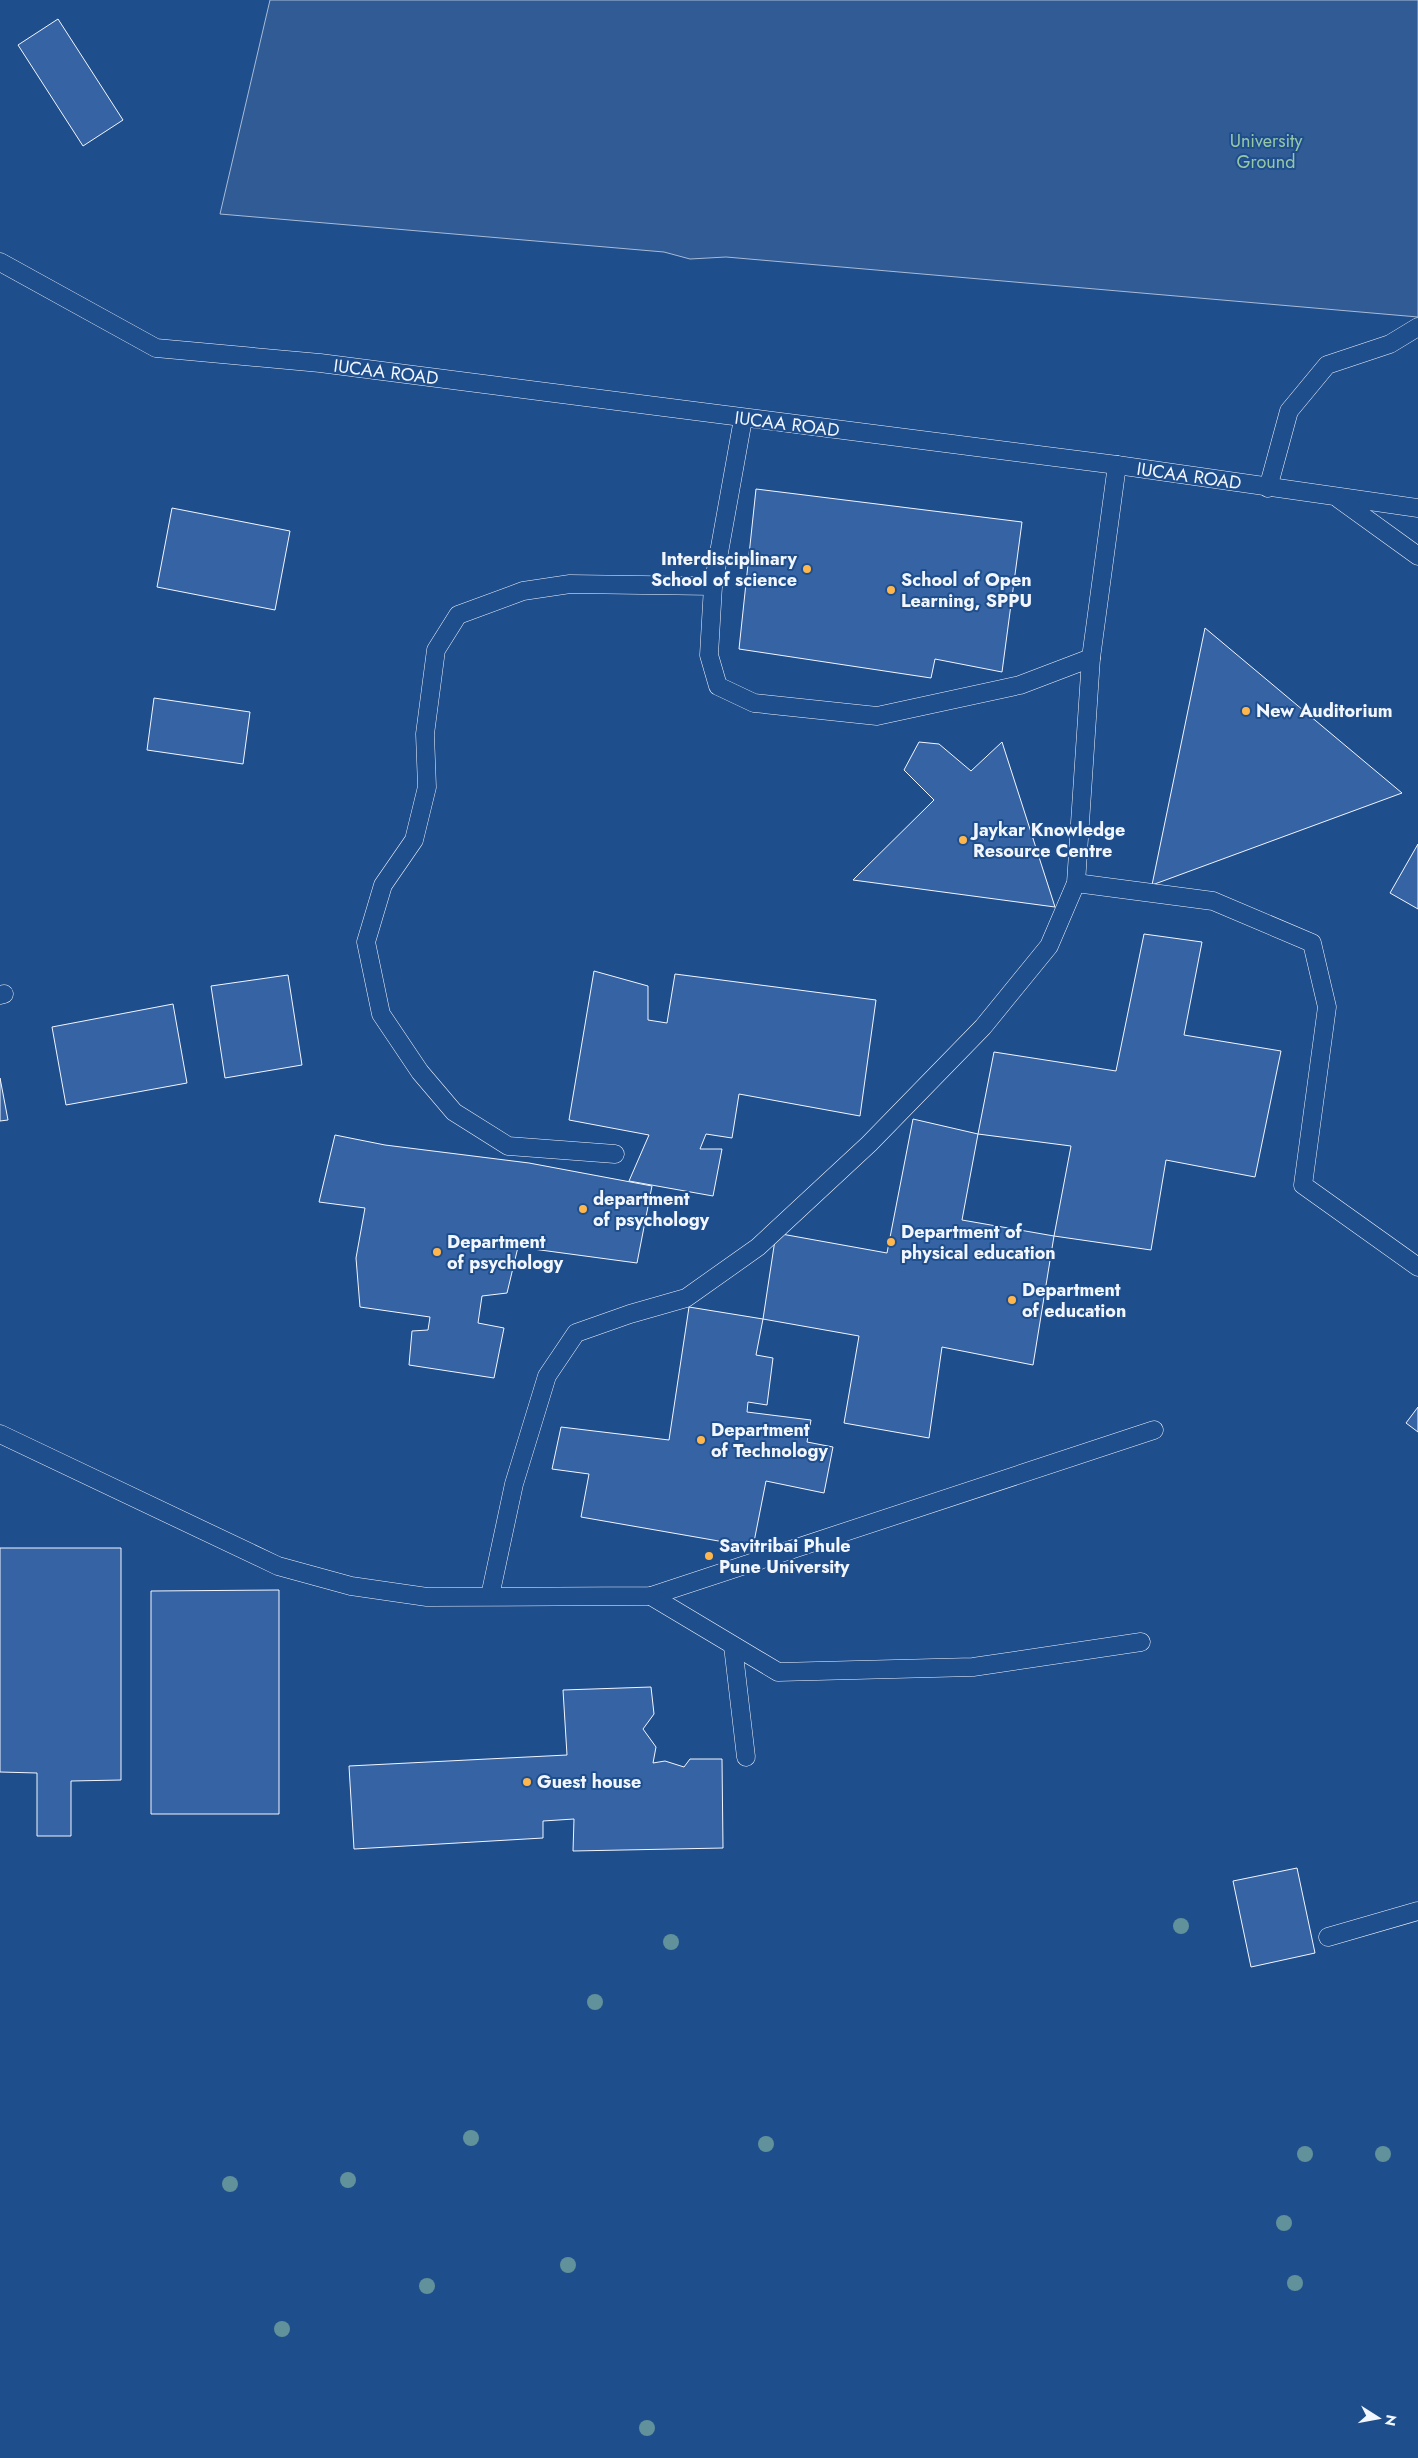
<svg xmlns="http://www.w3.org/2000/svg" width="1418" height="2458" viewBox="0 0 1418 2458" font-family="Jost,sans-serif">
  <rect width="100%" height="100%" fill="#1f4e8c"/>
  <path fill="#305b95" stroke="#a8bbd7" d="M270,0h1148v317l-692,-60 -36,2 -26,-7 -444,-38z"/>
  <g fill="#3563a3" stroke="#f2f6ff">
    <path d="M58,19l65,101 -40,26 -65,-101z"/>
    <path d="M756,489l266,33 -20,150 -67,-13 -4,19 -192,-29z"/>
    <path d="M172,508l118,23 -15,79 -118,-23z"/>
    <path d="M1205,628l197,165 -250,92z"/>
    <path d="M154,698l96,14 -7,52 -96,-14z"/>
    <path d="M919,742l20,2 32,27 31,-29 53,165 -202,-27 81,-80 -30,-30z"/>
    <path d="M1418,844v65l-28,-16z"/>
    <path d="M1144,934l58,8 -18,93 97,16 -26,126 -89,-17 -15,90 -97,-14 17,-90 -93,-12 16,-82 122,19z"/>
    <path d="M594,971l54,15v34l19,3 8,-49 201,26 -16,116 -121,-22 -7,44 -26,-4 -6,15h22l-9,47 -84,-15 20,-46 -80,-15z"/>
    <path d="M288,975l14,90 -77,13 -14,-92z"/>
    <path d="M173,1004l14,79 -121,22 -14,-78z"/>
    <path d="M0,1078l8,42 -8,1z"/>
    <path d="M913,1119l65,15 -16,86 92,16 -21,129 -91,-18 -13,91 -85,-15 15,-87 -96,-17 13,-86 111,20z"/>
    <path d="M335,1135l50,10 144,18 123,23 -15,77 -119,-16 -11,46 -25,3 -4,27 26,5 -10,50 -85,-13 3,-34 16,-1 2,-13 -70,-10 -4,-49 9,-50 -46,-6z"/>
    <path d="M689,1307l74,12 -7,36 17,3 -6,47 -19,-3 -1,10 64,8 -4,22 26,5 -9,46 -58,-12 -13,66 -172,-30 8,-43 -37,-5 9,-42 108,13z"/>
    <path d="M1418,1407v25l-12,-9z"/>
    <path d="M0,1548h121v232l-50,1v55h-34v-63l-37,-1z"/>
    <path d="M279,1590v224h-128v-223z"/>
    <path d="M651,1687l3,27 -11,15 13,18 -3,16 12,-2 19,6 6,-8h32l1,89 -150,3 1,-32 -31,2v17l-189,11 -5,-83 218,-11 -4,-65z"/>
    <path d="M1297,1868l18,85 -64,14 -18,-86z"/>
  </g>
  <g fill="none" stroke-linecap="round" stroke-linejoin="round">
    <g stroke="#f2f6ff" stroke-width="19">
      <g id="lane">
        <path d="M0,262l156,86 164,15 797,102 301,43"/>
        <path d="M743,419l-30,167 -4,69 9,31 36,17 123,13 143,-31 71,-27"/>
        <path d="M1268,488l21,-77 38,-46 63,-21 28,-17"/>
        <path d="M1339,499l79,57"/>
        <path d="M1076,883l137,18 99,42 15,64 -24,178 115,82"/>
        <path d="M0,995l4,-1"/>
        <path d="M615,1154l-107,-8 -54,-34 -34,-40 -39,-58 -15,-72 17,-57 31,-45 13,-53 -2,-53 11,-84 22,-35 65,-24 47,-7 143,2"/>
        <path d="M0,1434l278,132 73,20 76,11 224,-1 503,-166"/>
        <path d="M490,1596l24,-112 33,-108 29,-43 54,-19 56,-16 72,-51 111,-103 114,-117 66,-81 27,-63 15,-225 26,-193"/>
        <path d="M651,1596l127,76 195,-5 168,-25"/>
        <path d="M733,1646l13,111"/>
        <path d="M1328,1937l90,-26"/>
      </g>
    </g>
    <use href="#lane" stroke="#1f4e8c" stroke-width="18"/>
  </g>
  <g fill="#61919a">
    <circle cx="1181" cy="1926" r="8"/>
    <circle cx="671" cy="1942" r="8"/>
    <circle cx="595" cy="2002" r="8"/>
    <circle cx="471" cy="2138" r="8"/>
    <circle cx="766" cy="2144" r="8"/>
    <circle cx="1305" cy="2154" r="8"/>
    <circle cx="1383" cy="2154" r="8"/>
    <circle cx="348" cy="2180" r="8"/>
    <circle cx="230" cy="2184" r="8"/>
    <circle cx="1284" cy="2223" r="8"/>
    <circle cx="568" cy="2265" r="8"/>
    <circle cx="1295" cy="2283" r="8"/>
    <circle cx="427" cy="2286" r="8"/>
    <circle cx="282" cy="2329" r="8"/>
    <circle cx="647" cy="2428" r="8"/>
  </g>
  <g fill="#ffb74d" stroke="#1f4e8c" stroke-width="2">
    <circle cx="807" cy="569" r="5"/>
    <circle cx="891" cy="590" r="5"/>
    <circle cx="1246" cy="711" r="5"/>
    <circle cx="963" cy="840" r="5"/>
    <circle cx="583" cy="1209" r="5"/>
    <circle cx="891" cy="1242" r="5"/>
    <circle cx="437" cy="1252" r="5"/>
    <circle cx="1012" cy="1300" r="5"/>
    <circle cx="701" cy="1440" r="5"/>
    <circle cx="709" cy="1556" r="5"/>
    <circle cx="527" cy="1782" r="5"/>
  </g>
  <g text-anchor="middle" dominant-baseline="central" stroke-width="4" stroke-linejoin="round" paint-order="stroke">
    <g font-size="18" fill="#97c8a6" stroke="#1f4e8c">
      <text x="1266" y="141">University<tspan x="1266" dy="21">Ground</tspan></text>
    </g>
    <g font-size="18" fill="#f2f6ff" stroke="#1f4e8c">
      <text transform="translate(386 372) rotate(7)">IUCAA ROAD</text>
      <text transform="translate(787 424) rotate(7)">IUCAA ROAD</text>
      <text transform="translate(1189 476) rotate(8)">IUCAA ROAD</text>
    </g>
    <g font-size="18" font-weight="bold" fill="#f2f6ff" stroke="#1f4e8c" text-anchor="start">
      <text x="797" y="559" text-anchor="end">Interdisciplinary<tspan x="797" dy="21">School of science</tspan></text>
      <text x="901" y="580">School of Open<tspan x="901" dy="21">Learning, SPPU</tspan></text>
      <text x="1256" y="711">New Auditorium</text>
      <text x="973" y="830">Jaykar Knowledge<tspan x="973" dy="21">Resource Centre</tspan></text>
      <text x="593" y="1199">department<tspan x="593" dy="21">of psychology</tspan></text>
      <text x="901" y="1232">Department of<tspan x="901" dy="21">physical education</tspan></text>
      <text x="447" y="1242">Department<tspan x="447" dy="21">of psychology</tspan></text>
      <text x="1022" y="1290">Department<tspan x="1022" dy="21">of education</tspan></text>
      <text x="711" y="1430">Department<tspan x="711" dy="21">of Technology</tspan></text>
      <text x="719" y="1546">Savitribai Phule<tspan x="719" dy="21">Pune University</tspan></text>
      <text x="537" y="1782">Guest house</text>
    </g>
  </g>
  <g transform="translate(1378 2418) rotate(101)" stroke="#1f4e8c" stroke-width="4" paint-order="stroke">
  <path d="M0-4L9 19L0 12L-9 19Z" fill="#f2f6ff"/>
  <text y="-8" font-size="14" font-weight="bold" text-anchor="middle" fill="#f2f6ff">N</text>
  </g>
</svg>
